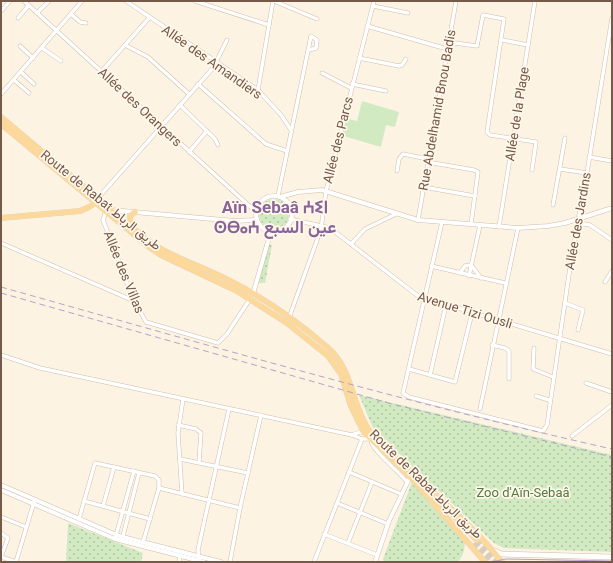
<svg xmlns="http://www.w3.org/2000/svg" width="613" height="563" viewBox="0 0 613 563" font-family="Roboto,Vazirmatn,'Noto Sans Tifinagh',sans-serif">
  <defs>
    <pattern id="green-dots" width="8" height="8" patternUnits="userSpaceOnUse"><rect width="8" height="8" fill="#d2eac2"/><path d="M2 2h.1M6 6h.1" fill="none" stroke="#afc1a0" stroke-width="1.8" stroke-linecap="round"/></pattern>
  </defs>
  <rect width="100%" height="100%" fill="#fdf3e3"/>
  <g fill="url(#green-dots)">
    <circle cx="274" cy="214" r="15"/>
    <path d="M268,245h4l-7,38h-7z"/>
    <path d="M359,395l253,60v97l-108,-4 -10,-5 -114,-107 -8,-10z"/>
    <path d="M412,482l53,54c0,10 0,17 -7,26h-74l-1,-3z"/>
    <path d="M68,523l75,30 -2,9h-75z"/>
  </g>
  <path fill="#d2eac2" d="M362,101l37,11 -4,15 -9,-2 -5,22 -41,-12 5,-17 12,3z"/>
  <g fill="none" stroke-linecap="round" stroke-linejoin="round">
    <g stroke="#dbccbc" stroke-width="5.5" stroke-dasharray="5.5 3" stroke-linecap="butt">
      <path d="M477,540l18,22"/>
      <path d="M474,543l16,19"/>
    </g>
    <g stroke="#d0bdad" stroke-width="4.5">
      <g id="minor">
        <path d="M24,1l232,211"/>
        <path d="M126,1l132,89 23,25 10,15"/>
        <path d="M195,1l74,24"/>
        <path d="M274,1l43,18"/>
        <path d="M373,6l35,7"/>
        <path d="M1,11l9,-10"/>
        <path d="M37,13l12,-12"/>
        <path d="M71,14l9,8 6,1"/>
        <path d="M18,18l11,-13"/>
        <path d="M367,26l80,23"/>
        <path d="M502,40l26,5"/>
        <path d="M448,42l29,4 6,-31 21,4 -17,113 3,3 46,7 -4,28"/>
        <path d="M125,45l23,12 41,37"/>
        <path d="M20,46l13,12"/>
        <path d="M42,48l19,13"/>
        <path d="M359,58l40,8 3,-1 4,-6"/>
        <path d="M21,72l13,12"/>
        <path d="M101,72l48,-54"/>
        <path d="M322,73l29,15"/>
        <path d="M14,80l15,13"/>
        <path d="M198,84l68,60 21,7"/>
        <path d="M352,84l34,7"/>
        <path d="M258,90l15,-89"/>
        <path d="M1,94l81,-93"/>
        <path d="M180,105l35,34 3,6"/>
        <path d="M189,152l18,-21"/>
        <path d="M589,157l23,4"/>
        <path d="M427,162l47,8 4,2 -7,52"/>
        <path d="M560,169l27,4"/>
        <path d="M397,171l2,-12 4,-5 25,5"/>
        <path d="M423,187l52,9"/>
        <path d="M278,196l33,-160 6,4 -1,8 -7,2"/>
        <path d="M98,198l115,-130 14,-28"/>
        <path d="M553,205l12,-67"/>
        <path d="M106,211l-3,9 31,81 12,21 72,21 9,-9 23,-35"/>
        <path d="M290,219l40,9 88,68 194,58"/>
        <path d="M418,220l38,-219"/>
        <path d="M442,222l-39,171 6,4 134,34 4,-6 26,-178 14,-74 25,-155"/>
        <path d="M578,223l12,2 22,15"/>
        <path d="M499,227l36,-226"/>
        <path d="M1,243l133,58"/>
        <path d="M351,244l14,-15 31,-15"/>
        <path d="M431,266l74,17"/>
        <path d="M460,273l5,-7 6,-1 10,13"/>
        <path d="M469,276l11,-51"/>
        <path d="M605,282l7,-11"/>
        <path d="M565,303l18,7 -5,20"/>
        <path d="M289,318l32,-89 5,-38 48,-190"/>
        <path d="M492,345l13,3 4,3v28"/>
        <path d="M534,348l-1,21 20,8"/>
        <path d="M1,355l39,13 312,67 10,4h8"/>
        <path d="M409,369l46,13 17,-69"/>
        <path d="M430,375l16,-70"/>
        <path d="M586,383l26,9"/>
        <path d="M536,396l13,4"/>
        <path d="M480,409l38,-181"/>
        <path d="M178,425l18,4 5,4 -2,29"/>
        <path d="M352,435l11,-4"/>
        <path d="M572,436l40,-31"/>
        <path d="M371,440c0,10 29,32 36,42"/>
        <path d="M180,459l68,14"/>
        <path d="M349,472l52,22"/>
        <path d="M159,488l81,20"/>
        <path d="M182,494l-4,-61 5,-34"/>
        <path d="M84,501l66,18"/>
        <path d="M337,503l51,21"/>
        <path d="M103,506l11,-39"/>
        <path d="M1,517l25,10"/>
        <path d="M79,519l16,-56 60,13 4,4v8l-16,54"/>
        <path d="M1,533l7,5 -7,19"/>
        <path d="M324,534l53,21"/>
        <path d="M115,539l19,-68"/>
        <path d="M122,540l17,-67"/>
        <path d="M348,543l24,-61"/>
        <path d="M1,557l15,5"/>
        <path d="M199,558l-1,-8 31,-141"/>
        <path d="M16,562l18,-60"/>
        <path d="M179,562l1,-6"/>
        <path d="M230,562l10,-54 21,-93"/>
        <path d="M314,562l48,-123"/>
      </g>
    </g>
    <g stroke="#d0bdad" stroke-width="5">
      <g id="tertiary">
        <circle cx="274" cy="214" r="18"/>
        <path d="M280,197l18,-5 24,-2 96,30 100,8 30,-2 17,-3 47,-15"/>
        <path d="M112,210l123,11 22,-1"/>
        <path d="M253,294l18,-63"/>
        <path d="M1,485l118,51 102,26"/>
        <path d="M1,490l114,49 89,23"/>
        <path d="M375,562l14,-41 21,-44"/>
      </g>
    </g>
    <g stroke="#d3bdaa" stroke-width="6">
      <path id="secondary" d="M492,550l10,4 110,3"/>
    </g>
    <g stroke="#dbd4d0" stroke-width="6">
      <g id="primary">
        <path d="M1,117l150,126c24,16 53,24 79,38 34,17 68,41 97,66 25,21 24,54 40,80 9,15 24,26 36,37 33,33 70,61 99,98"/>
        <path d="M1,124l148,123 12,8 76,36 50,32 41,33 13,18 10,32 12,25 51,50 71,81"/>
        <path d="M1,218l79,-7 11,-5 6,-6"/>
        <path d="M130,226v-10l5,-4"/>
        <path d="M441,503l36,37"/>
      </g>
    </g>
    <use href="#minor" stroke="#fff" stroke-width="3.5"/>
    <use href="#tertiary" stroke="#fff" stroke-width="4"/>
    <use href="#secondary" stroke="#fff" stroke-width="5"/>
    <use href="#primary" stroke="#fcd99b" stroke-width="5.5"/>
    <path stroke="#b6a2c6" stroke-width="1" d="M491,562l15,-3 106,2"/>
    <g stroke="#b6a2c6" stroke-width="1" stroke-dasharray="6 4" stroke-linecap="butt">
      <path d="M1,287c203,57 405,116 611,162"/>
      <path d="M1,293l391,111 220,53"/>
    </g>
  </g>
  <g text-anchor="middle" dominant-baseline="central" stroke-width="3.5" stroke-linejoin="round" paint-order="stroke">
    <g font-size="13" fill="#755949" stroke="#fff7ea">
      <text transform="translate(212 62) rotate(35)">Allée des Amandiers</text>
      <text transform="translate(140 107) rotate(43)">Allée des Orangers</text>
      <text transform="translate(437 110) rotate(-80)">Rue Abdelhamid Bnou Badis</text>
      <text transform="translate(517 114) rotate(-81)">Allée de la Plage</text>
      <text transform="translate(338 140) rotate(-76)">Allée des Parcs</text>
      <text transform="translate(101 200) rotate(39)">Route de Rabat طريق الرباط</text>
      <text transform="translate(578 221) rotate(-80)">Allée des Jardins</text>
      <text transform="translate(124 272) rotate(68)">Allée des Villas</text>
      <text transform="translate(465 310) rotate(17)">Avenue Tizi Ousli</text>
      <text transform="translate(426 484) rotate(44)">Route de Rabat طريق الرباط</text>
    </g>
    <g font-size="13" fill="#517b41" stroke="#fff7ea">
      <text x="523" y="492">Zoo d'Aïn-Sebaâ</text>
    </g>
    <g font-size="17" font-weight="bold" fill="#886499" stroke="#fff7ea">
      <text x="275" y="207">Aïn Sebaâ ⵄⵉⵏ<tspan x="275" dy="20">ⵙⴱⴰⵄ عين السبع</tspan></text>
    </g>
  </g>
  <rect width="613" height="563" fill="none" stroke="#755949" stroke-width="4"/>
</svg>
